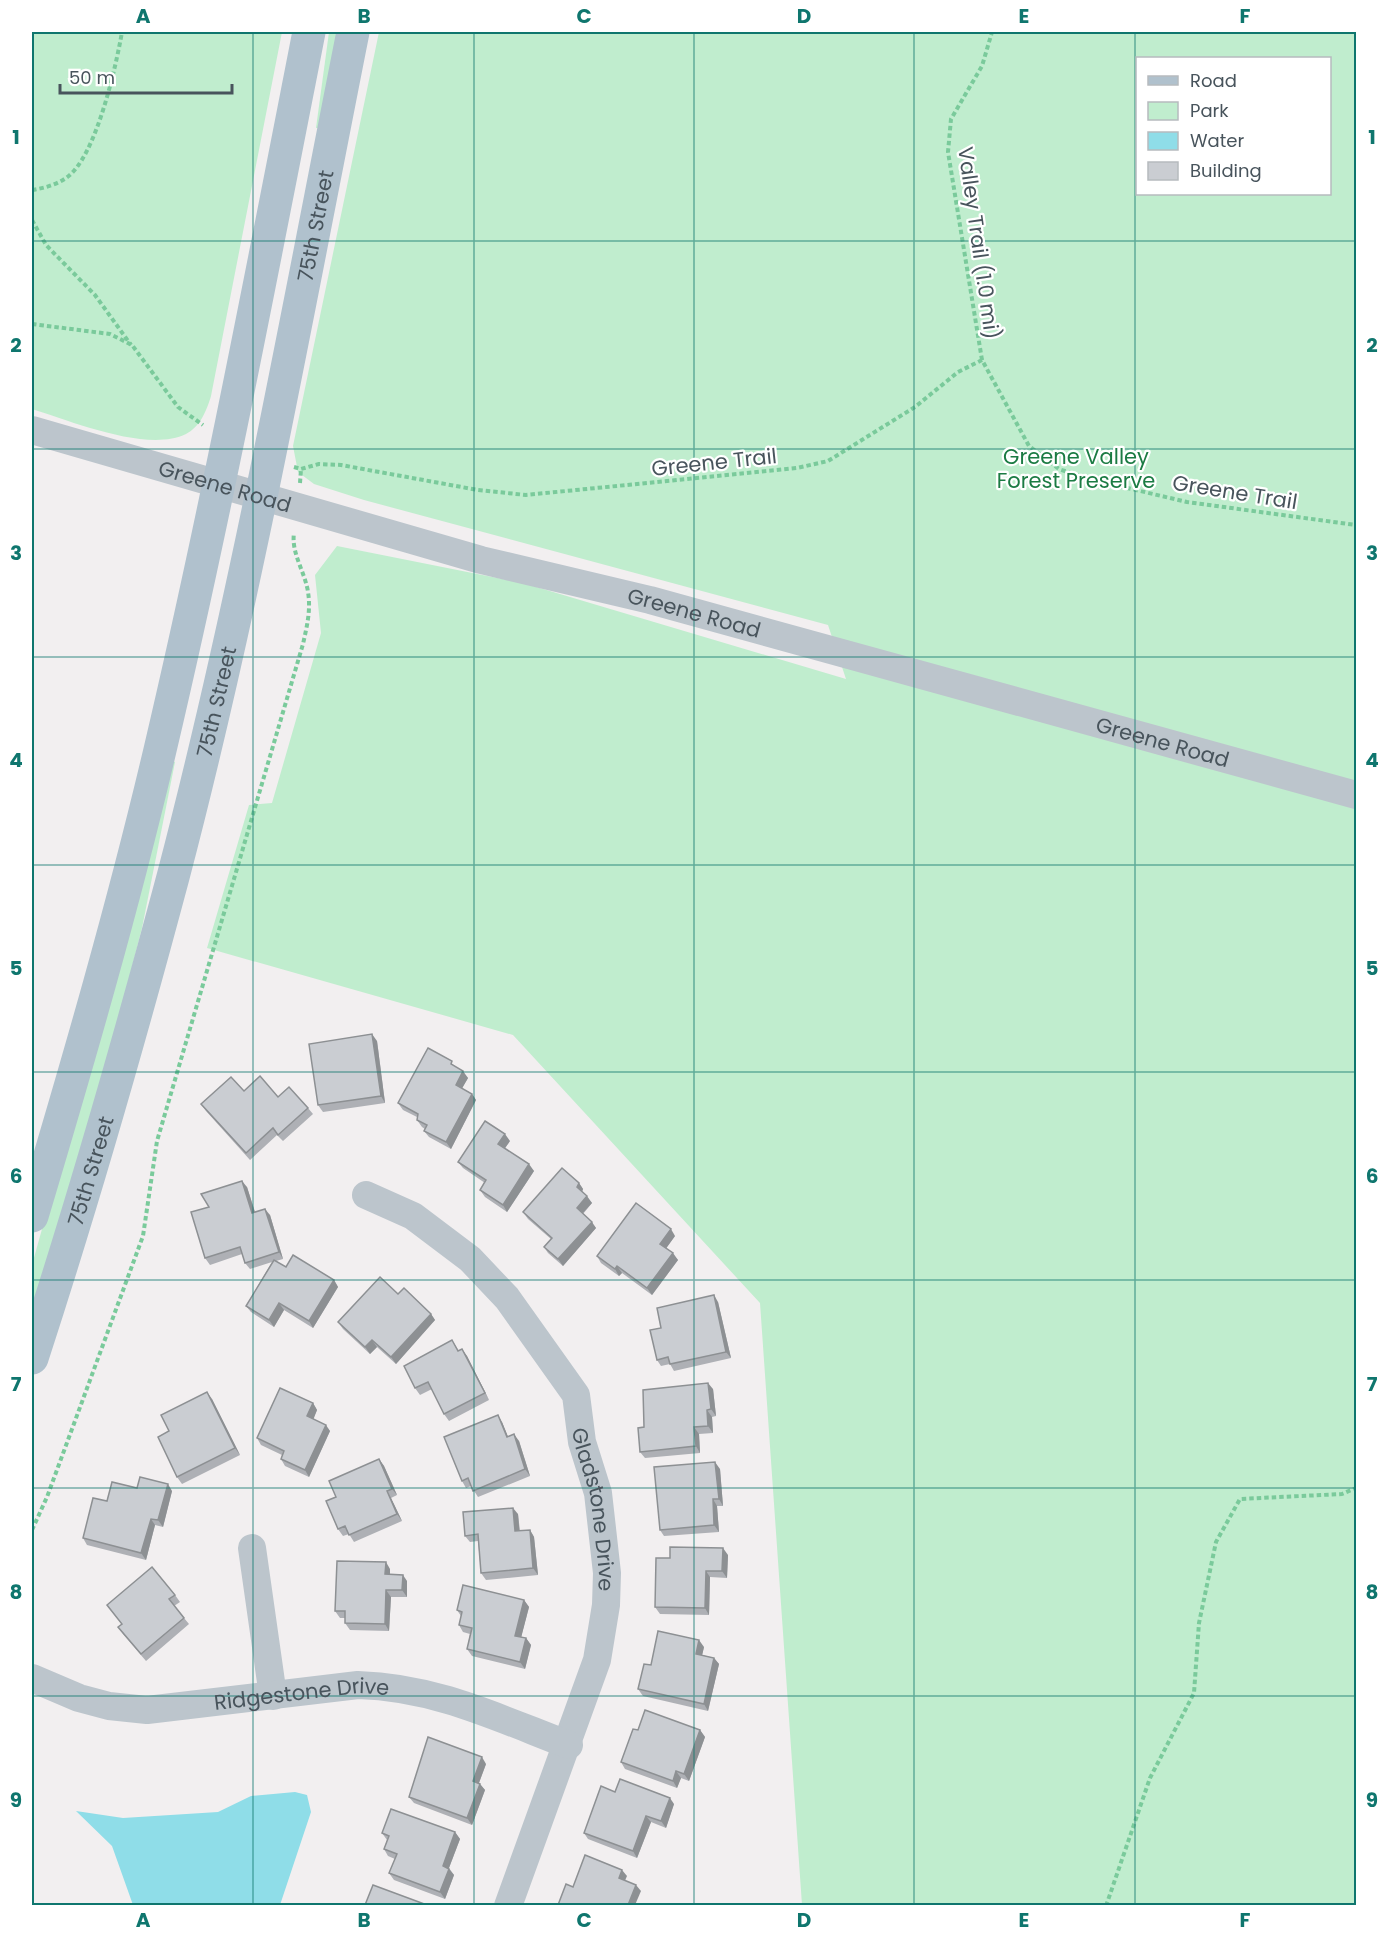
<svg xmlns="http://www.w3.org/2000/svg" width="1388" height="1937" viewBox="0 0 1388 1937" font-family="Poppins,sans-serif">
  <rect width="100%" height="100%" fill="#f2eff0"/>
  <g fill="#c0edce" fill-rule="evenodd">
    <path d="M32,32h250l-71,364c-4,14 -11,31 -25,38 -39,19 -115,-13 -154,-25z"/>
    <path d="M329,32h9l-20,96h-2z"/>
    <path d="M379,32h977v1873h-554l-42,-602 -247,-268 -306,-87 42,-143 23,-2 49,-170 -6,-58 22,-29 186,37 323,96 -18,-54 -464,-125 -50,-16 -16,-12 -5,-26zM1138,58h192v136h-192z"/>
    <path d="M172,761l3,1 -33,166 -28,109 -82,273v-45z"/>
  </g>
  <path fill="#8fdde8" d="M295,1792l12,3 4,17 -31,93h-147l-21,-59 -36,-35 47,7 95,-6 33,-16z"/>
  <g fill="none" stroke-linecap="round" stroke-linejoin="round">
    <g stroke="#7aca9b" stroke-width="4" stroke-dasharray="4.5 3" stroke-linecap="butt">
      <path d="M32,190c12,-2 24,-5 34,-12 30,-20 50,-112 56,-146"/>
      <path d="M32,220l14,25 49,50 36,50"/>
      <path d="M32,324l78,10 22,11 46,62 25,18"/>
      <path d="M982,360l-34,-208 3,-33 31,-53 10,-34"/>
      <path d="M294,467l7,2 18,-5 22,1 137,25 48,5 271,-27 31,-7 87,-54 43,-35 24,-12 47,86 30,23 26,9 102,24 169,23"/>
      <path d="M300,483l1,-14"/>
      <path d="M32,1530l15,-33 96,-261 14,-95 146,-497c4,-18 8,-34 5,-52 -3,-20 -17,-39 -14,-59"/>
      <path d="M1106,1906l44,-128 44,-85 5,-70 17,-81 24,-43 102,-5 14,-6"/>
    </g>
    <g stroke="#bcc5cc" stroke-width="28">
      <path id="s1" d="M32,430l449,130 169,40 706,195"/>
      <path id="s2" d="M366,1195l47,21 57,43 37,39 69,97 6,47 16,51 9,80 -1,32 -9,55 -89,246"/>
      <path d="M252,1548l21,148"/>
      <path id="s3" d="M32,1678l47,20 30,8 38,4 211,-25c77,2 140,33 211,60"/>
    </g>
    <g stroke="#b0c1cd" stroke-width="33">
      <path d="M32,1216c46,-154 91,-309 128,-466 56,-238 102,-478 149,-718"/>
      <path id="s4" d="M32,1358c52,-159 98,-320 141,-481 73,-278 124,-563 180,-845"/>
    </g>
  </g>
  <g fill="#aeb0b5">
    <path d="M377,1041l8,62 -62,9 -5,-7z"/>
    <path d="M457,1068l11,10 -6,10 10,6 4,6 -25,49 -22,-12 -5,-6 1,-2 -3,-2 -5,-7v-3l-14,-7 -5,-7z"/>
    <path d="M244,1091l64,17 5,6 -30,27 -6,-6 -27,25 -44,-49 -5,-7z"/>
    <path d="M510,1141l-5,7 29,23 -27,41 -22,-15 -5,-7 5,-7 -22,-15 -5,-6z"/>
    <path d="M579,1183l4,6 -1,3 10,11 -9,11 13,14 -33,38 -15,-13 -4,-6 7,-8 -23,-20 -5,-7z"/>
    <path d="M247,1187l8,25 15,3 13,44 -7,2 10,6 48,13 4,7 -25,41 -29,-18 -10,17 -23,-15 -5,-6 26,-44 -22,7 -5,-6 -3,-9 -32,11 -5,-7 4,-51z"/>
    <path d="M675,1236l-9,12 12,12 -26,35 -30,-22 -3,3 -18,-13 -4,-7z"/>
    <path d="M398,1294l33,20 4,6 -39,44 -19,-17 -7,7 -27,-25 -5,-7z"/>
    <path d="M718,1302l13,56 -57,13 -4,-7 -9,2 -4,-6 4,-32z"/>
    <path d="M452,1340l7,11 8,5 22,44 -40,21 -5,-7 -12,-25 -12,6 -5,-7z"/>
    <path d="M713,1389l3,27 -4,1 1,16 -14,1 1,19 -55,5 -5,-6 4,-25z"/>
    <path d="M212,1399l28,56 -58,29 -5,-7 -8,-46z"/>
    <path d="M313,1403l4,7 -4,9 17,12 -21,46 -24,-11 -4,-7 1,-4 -21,-10 -4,-7z"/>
    <path d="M502,1422l6,15 11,4 11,35 -52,21 -7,-11 -5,2 -4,-7z"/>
    <path d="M379,1459l5,7 13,29 -6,3 11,23 -48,21 -5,-8 -6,2 -5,-7 -2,-32z"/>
    <path d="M720,1469l3,37h-6l2,26 -55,4 -4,-6z"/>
    <path d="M137,1488l35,3 -9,36 -8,-2 -9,35 -59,-15 -4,-7 24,-37z"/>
    <path d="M518,1514l2,17 10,-1 4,7 4,38 -52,5 -5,-7 -3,-32 -8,1 -5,-6z"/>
    <path d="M728,1555l-1,23 -17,-1 -1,38 -49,-1 -5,-7 15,-49z"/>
    <path d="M390,1569v5l17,7v16h-16l-2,34 -39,-1 -5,-7v-5h-5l-5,-7z"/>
    <path d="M175,1595l5,7 -6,4 15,18 -43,37 -23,-27 -5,-7 4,-3 -15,-19z"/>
    <path d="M524,1600l5,7 -8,30 5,1 5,7 -6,24 -53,-13 -5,-7 3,-15 -7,-2 -4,-7 2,-9 -4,-6z"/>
    <path d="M704,1647l-2,8 12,3 5,6 -11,47 -65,-15 -5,-7 13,-24z"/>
    <path d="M700,1730l5,7 -16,44 -8,-3 -4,10 -52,-19 -4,-7z"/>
    <path d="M486,1764l-7,19 6,7 -13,35 -58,-22 -5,-6z"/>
    <path d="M615,1792l59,12 -8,24 -15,-6 -14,36 -49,-19 -4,-6z"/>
    <path d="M455,1832l5,7 -11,29 5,7 -9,24 -51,-19 -5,-7 6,-14 -7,-3 -4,-7 3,-9 -5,-7z"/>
  </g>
  <g fill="#8d9093">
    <path d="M372,1034l5,7 8,62 -4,-7z"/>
    <path d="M463,1071l5,7 -8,14 -4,-7z"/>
    <path d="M472,1094l4,6 -25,49 -5,-7z"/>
    <path d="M505,1134l5,7 -7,10 -5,-7z"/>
    <path d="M529,1164l5,7 -27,41 -4,-7z"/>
    <path d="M242,1181l5,6 10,32 -5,-6z"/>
    <path d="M579,1183l4,6 -2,5 -4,-7z"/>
    <path d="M587,1196l5,7 -11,12 -4,-7z"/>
    <path d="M265,1209l5,6 13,44 -4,-7z"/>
    <path d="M592,1222l4,6 -33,38 -5,-7z"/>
    <path d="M671,1229l4,7 -10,14 -5,-6z"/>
    <path d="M673,1253l5,7 -26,35 -5,-7z"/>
    <path d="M617,1266l5,7 -3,3 -4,-7z"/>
    <path d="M334,1280l4,7 -25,41 -4,-7z"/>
    <path d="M714,1295l4,7 13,56 -5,-6z"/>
    <path d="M279,1303l5,7 -10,17 -5,-7z"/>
    <path d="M431,1314l4,6 -39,44 -5,-7z"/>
    <path d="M372,1340l5,7 -7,7 -5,-7z"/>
    <path d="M462,1349l5,7 22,44 -4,-7z"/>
    <path d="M708,1383l5,6 3,27 -5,-7z"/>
    <path d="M207,1392l5,7 28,56 -5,-7z"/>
    <path d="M313,1403l4,7 -5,13 -5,-7z"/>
    <path d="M707,1410l5,7 1,16 -5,-7z"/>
    <path d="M498,1415l4,7 9,22 -4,-7z"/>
    <path d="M326,1425l4,6 -21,46 -4,-7z"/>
    <path d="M694,1427l5,7 1,19 -4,-7z"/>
    <path d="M514,1434l5,7 11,35 -5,-7z"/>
    <path d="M379,1459l5,7 13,29 -5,-6z"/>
    <path d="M715,1462l5,7 3,37 -4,-7z"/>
    <path d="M168,1484l4,7 -9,36 -5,-7z"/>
    <path d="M387,1491l4,7 11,23 -5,-7z"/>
    <path d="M713,1499l4,7 2,26 -5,-7z"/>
    <path d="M513,1508l5,6 2,24 -5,-7z"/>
    <path d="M151,1519l4,6 -9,35 -5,-7z"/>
    <path d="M530,1530l4,7 4,38 -5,-7z"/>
    <path d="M723,1548l5,7 -1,23 -5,-7z"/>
    <path d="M386,1562l4,7v12l-5,-7z"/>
    <path d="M706,1571l4,6 -1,38 -4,-7z"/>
    <path d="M403,1575l4,6v16l-5,-7z"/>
    <path d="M386,1590l5,7 -2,34 -4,-7z"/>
    <path d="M524,1600l5,7 -9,35 -5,-6z"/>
    <path d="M526,1638l5,7 -6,24 -5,-7z"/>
    <path d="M699,1640l5,7 -3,13 -5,-6z"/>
    <path d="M714,1658l5,6 -11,47 -4,-7z"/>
    <path d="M700,1730l5,7 -16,44 -5,-7z"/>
    <path d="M482,1757l4,7 -9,24 -4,-7z"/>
    <path d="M676,1771l5,7 -4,10 -4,-7z"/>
    <path d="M480,1784l5,6 -13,35 -5,-7z"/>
    <path d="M670,1798l4,6 -8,24 -5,-7z"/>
    <path d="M646,1816l5,6 -14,36 -4,-7z"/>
    <path d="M455,1832l5,7 -13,34 -4,-7z"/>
    <path d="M449,1869l5,6 -9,24 -5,-7z"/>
    <path d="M622,1870l5,6 -4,9 -4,-7z"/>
    <path d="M636,1885l5,6 -6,14h-7z"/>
  </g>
  <g fill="#cacdd2" stroke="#8d9093" stroke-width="1.5">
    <path d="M372,1034l9,62 -63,9 -9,-61z"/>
    <path d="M428,1048l24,13 -1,3 12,7 -7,14 16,9 -26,48 -22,-11 3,-6 -10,-5 1,-6 -20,-11z"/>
    <path d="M260,1076l18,21 11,-10 19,21 -30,27 -5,-7 -27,25 -45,-49 30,-27 13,14z"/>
    <path d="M485,1121l20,13 -7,10 31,20 -26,41 -23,-15 6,-10 -28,-18z"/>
    <path d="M562,1168l17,15 -2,4 10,9 -10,12 15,14 -34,37 -14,-12 8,-9 -29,-26z"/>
    <path d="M242,1181l10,32 13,-4 14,43 -34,11 -5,-16 -35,11 -14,-46 18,-5 -8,-13z"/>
    <path d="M636,1203l35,26 -11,15 13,9 -26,35 -30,-22 -2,3 -18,-13z"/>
    <path d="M293,1255l41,25 -25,41 -30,-18 -10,17 -23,-14 28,-46 12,7z"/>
    <path d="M380,1277l18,17 6,-6 27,26 -40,43 -19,-17 -7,7 -27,-25z"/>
    <path d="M714,1295l12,57 -56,12 -2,-7 -11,3 -7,-30 11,-2 -4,-20z"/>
    <path d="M452,1340l6,11 4,-2 23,44 -41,21 -16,-32 -13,6 -11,-22z"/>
    <path d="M708,1383l3,26 -4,1 1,16 -14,1 2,19 -56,6 -2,-24 6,-1 -1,-37z"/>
    <path d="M280,1388l33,15 -6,13 19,9 -21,45 -24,-11 3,-8 -27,-13z"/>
    <path d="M207,1392l28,56 -58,29 -19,-40 11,-6 -8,-16z"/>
    <path d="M498,1415l9,22 7,-3 11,35 -52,22 -5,-13 -6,3 -18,-44z"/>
    <path d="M379,1459l13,30 -5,2 10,23 -48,21 -4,-9 -7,3 -12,-28 10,-4 -7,-16z"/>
    <path d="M715,1462l4,37h-6l1,26 -54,5 -6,-63z"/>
    <path d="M140,1477l28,7 -10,36 -7,-1 -10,34 -58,-15 10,-40 14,3 5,-19 25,6z"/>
    <path d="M513,1508l2,23 15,-1 3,38 -52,5 -3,-39 -13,2 -2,-24z"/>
    <path d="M670,1547l53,1 -1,23h-16l-1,37 -50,-1 1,-49h14z"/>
    <path d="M337,1561l49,1 -1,12 18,1 -1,15h-16l-1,34 -40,-1v-12h-10z"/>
    <path d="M152,1567l23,28 -6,4 15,19 -43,36 -23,-27 4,-3 -15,-19z"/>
    <path d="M463,1585l61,15 -9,36 11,2 -6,24 -53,-13 5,-21 -13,-3 3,-13 -5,-2z"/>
    <path d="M658,1631l41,9 -3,14 18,4 -10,46 -66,-15 6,-25 7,1z"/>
    <path d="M645,1710l55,20 -16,44 -8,-3 -3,10 -52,-19 12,-33 5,1z"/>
    <path d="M428,1737l54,20 -9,24 7,3 -13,34 -58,-21z"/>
    <path d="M620,1779l50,19 -9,23 -15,-5 -13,35 -49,-18 17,-47 14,6z"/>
    <path d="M391,1809l64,23 -12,34 6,3 -9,23 -51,-19 8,-19 -13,-5 5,-13 -7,-3z"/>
    <path d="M585,1855l37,15 -3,8 17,7 -8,20h-70l8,-21 7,3z"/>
    <path d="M373,1885l54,20h-62z"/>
  </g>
  <path fill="none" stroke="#0f766e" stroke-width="1.5" stroke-opacity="0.55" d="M253,32v1874M474,32v1874M694,32v1874M914,32v1874M1135,32v1874M32,241h1324M32,449h1324M32,657h1324M32,865h1324M32,1072h1324M32,1280h1324M32,1488h1324M32,1696h1324"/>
  <g text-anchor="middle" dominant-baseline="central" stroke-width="4.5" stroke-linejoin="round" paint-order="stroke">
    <g font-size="21" fill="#48545c" stroke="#fff">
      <text stroke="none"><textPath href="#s4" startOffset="1168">75th Street</textPath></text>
      <text transform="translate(979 243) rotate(82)">Valley Trail (1.0 mi)</text>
      <text transform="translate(714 462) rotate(-6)">Greene Trail</text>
      <text stroke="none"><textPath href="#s1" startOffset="201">Greene Road</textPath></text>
      <text transform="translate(1235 492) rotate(9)">Greene Trail</text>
      <text stroke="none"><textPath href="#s1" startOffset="687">Greene Road</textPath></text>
      <text stroke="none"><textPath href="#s4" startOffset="682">75th Street</textPath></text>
      <text stroke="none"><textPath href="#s1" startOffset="1173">Greene Road</textPath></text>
      <text stroke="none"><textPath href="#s4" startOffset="196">75th Street</textPath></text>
      <text stroke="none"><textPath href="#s2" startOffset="412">Gladstone Drive</textPath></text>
      <text stroke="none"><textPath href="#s3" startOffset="276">Ridgestone Drive</textPath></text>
    </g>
    <g font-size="21" fill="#1b7b43" stroke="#fff">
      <text x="1076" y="456">Greene Valley<tspan x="1076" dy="24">Forest Preserve</tspan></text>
    </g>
  </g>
  <rect width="1388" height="1937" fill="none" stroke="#ffffff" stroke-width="66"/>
  <rect x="1136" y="57" width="195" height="138" fill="#ffffff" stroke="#b6bbbe" stroke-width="1.5"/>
  <rect x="1148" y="76" width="30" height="9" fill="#b0c1cd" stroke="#b6bbbe" stroke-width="1.5"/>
  <text x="1190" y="87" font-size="18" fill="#48545c">Road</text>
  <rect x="1148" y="102" width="30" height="18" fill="#c0edce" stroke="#b6bbbe" stroke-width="1.5"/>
  <text x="1190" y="117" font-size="18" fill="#48545c">Park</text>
  <rect x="1148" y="132" width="30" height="18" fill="#8fdde8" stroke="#b6bbbe" stroke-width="1.5"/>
  <text x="1190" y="147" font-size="18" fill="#48545c">Water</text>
  <rect x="1148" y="162" width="30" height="18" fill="#cacdd2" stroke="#b6bbbe" stroke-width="1.5"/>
  <text x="1190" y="177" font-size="18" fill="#48545c">Building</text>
  <path d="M60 84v9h172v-9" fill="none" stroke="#48545c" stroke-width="3"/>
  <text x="69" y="84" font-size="18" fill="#48545c" stroke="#ffffff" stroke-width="4.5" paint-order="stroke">50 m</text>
  <rect x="33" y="33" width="1322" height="1871" fill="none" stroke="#0f766e" stroke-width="2"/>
  <g font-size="20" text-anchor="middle" font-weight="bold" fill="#0f766e">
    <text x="143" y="23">A</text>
    <text x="364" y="23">B</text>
    <text x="584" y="23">C</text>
    <text x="804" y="23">D</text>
    <text x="1024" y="23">E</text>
    <text x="1245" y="23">F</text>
    <text x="16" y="144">1</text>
    <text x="1372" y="144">1</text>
    <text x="16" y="352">2</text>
    <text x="1372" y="352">2</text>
    <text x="16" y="560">3</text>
    <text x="1372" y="560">3</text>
    <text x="16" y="767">4</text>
    <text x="1372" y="767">4</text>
    <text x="16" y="975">5</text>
    <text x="1372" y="975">5</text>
    <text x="16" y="1183">6</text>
    <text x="1372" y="1183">6</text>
    <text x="16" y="1391">7</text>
    <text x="1372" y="1391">7</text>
    <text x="16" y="1599">8</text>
    <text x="1372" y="1599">8</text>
    <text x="16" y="1807">9</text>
    <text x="1372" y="1807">9</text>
    <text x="143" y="1927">A</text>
    <text x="364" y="1927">B</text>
    <text x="584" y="1927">C</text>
    <text x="804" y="1927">D</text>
    <text x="1024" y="1927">E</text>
    <text x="1245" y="1927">F</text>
  </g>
</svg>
